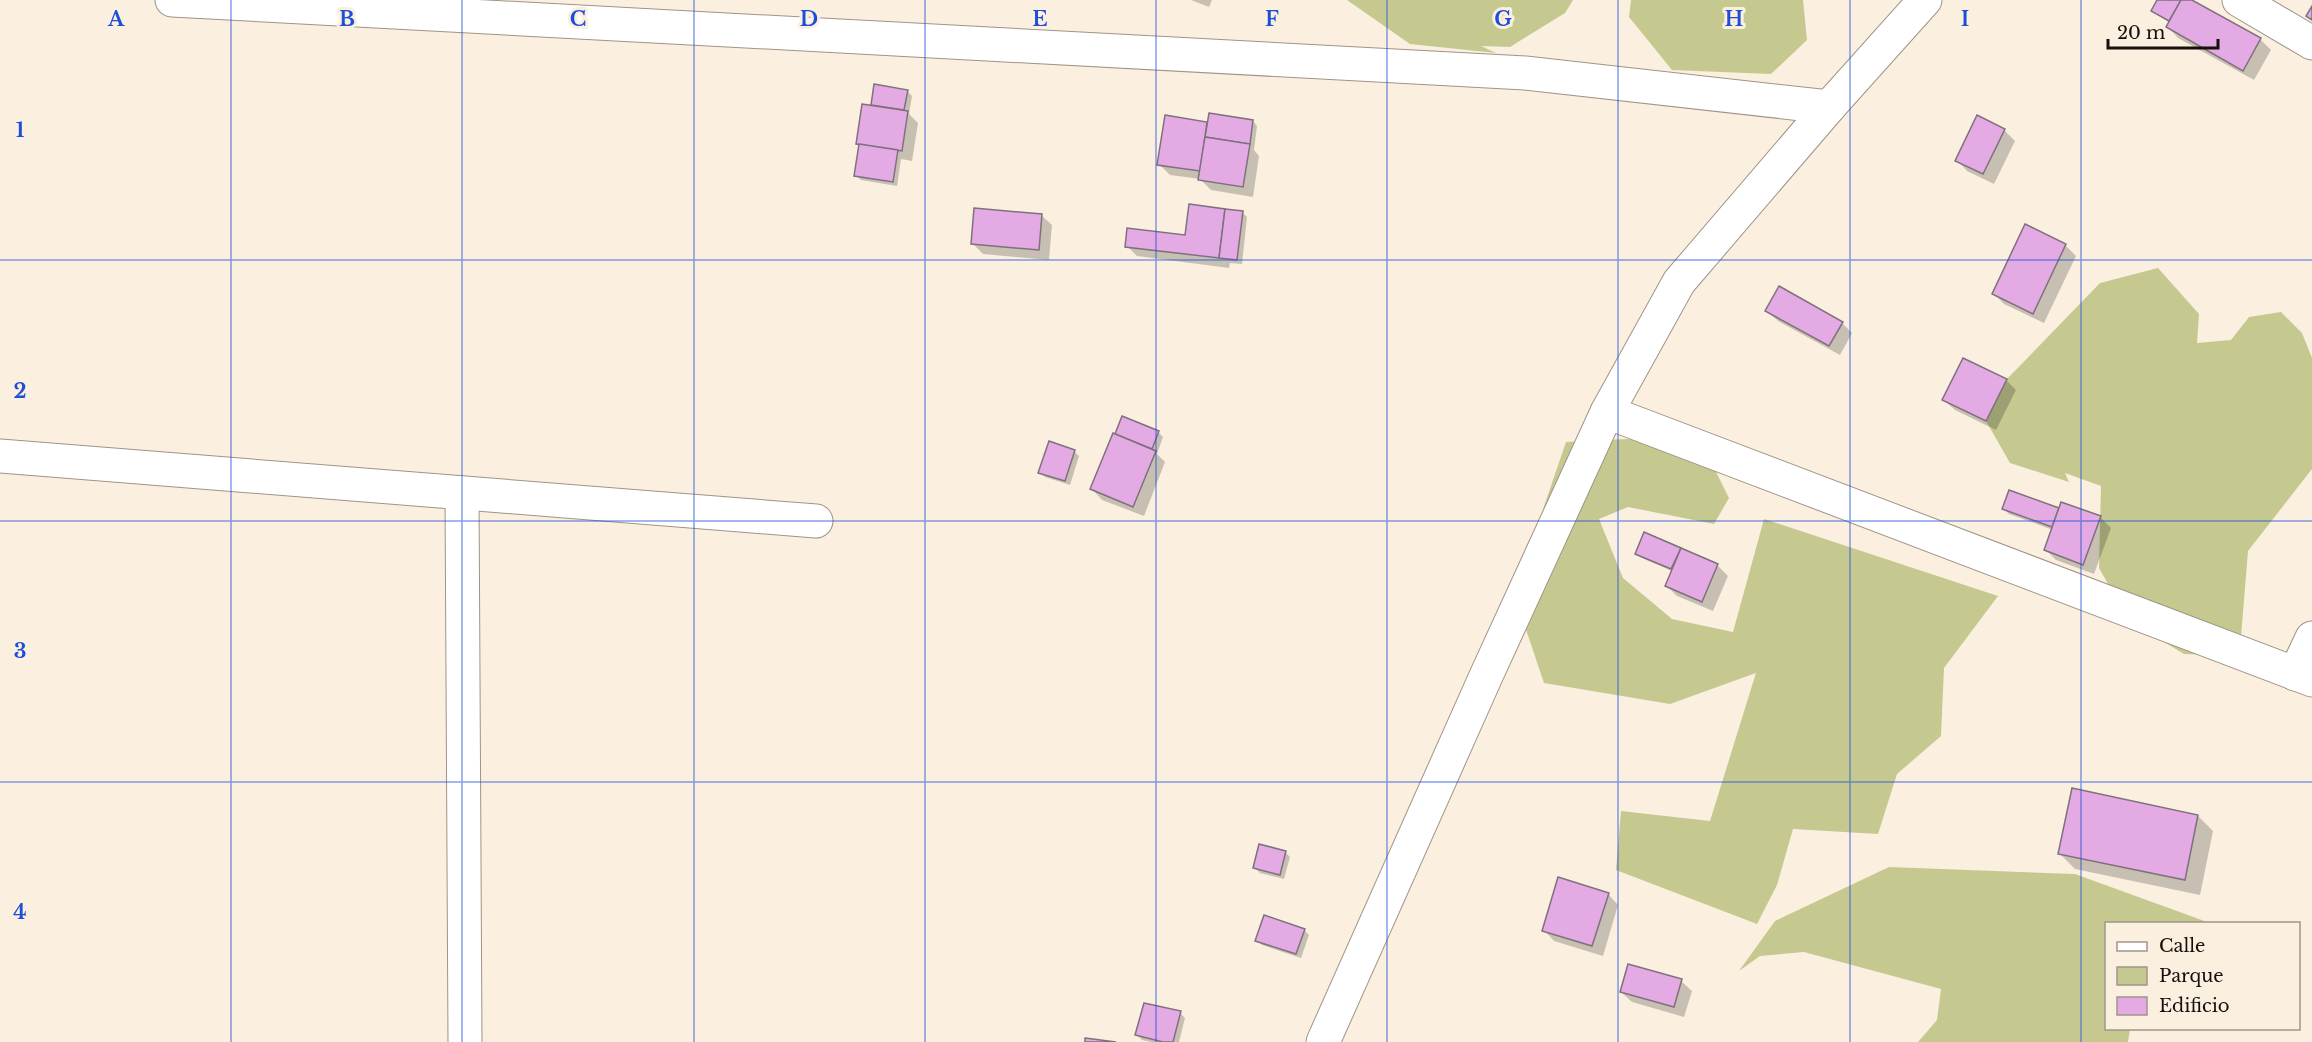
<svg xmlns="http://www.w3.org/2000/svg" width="2312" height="1042" viewBox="0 0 2312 1042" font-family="'Libre Baskerville',serif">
  <rect width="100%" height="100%" fill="#fbefe0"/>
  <g fill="#c5c990">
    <path d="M1347,0h226l-8,13 -55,34 -29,-1 15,7 -86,-9z"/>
    <path d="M1631,0h172l4,40 -36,34 -99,-4 -43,-53z"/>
    <path d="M2158,268l41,46 -2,29 34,-3 18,-23 32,-5 21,21 10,25v111l-64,82 -7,86 -28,18 -29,-1 -55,-33 -30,-53 2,-82 -36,-13 4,9 -59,-19 -24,-42 21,-42 93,-96z"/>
    <path d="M1627,439l13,1 75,30 14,28 -15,26 -86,-17 -29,12 24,59 49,41 61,13 31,-113 234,77 -54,72 -3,68 -44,38 -19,60 -85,-5 -16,56 -20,39 -141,-54 5,-59 89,10 46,-148 -86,31 -126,-21 -30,-89 52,-152z"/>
    <path d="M1889,867l186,7 135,49 -104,1v104l24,1 -2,13h-210l19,-22 4,-31 -137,-37 -44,4 -21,15 36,-50z"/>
  </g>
  <g fill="#0003">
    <path d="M1191,0h21l-3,7z"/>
    <path d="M2159,0h30l71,39 11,11 -17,30 -76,-42 -10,-11 2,-4 -17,-12z"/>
    <path d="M907,91l5,5 -3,18 9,9 -6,38 -11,-2 -4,27 -36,-6 -5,-5 4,-29 -3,-2 18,-37 -2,-3z"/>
    <path d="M1253,121l4,5 -3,24 5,6 -6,41 -42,-7 -11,-11 -30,-4 -11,-11 47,-41 2,2z"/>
    <path d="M2004,130l11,11 -21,43 -27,-13 -10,-11z"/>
    <path d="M1242,212l5,5 -5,47 -12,-1 -1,5 -92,-12 -10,-10 59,-10z"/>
    <path d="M1041,215l11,10 -3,35 -66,-6 -10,-10z"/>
    <path d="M2065,245l11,11 -32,67 -40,-19 -10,-10z"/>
    <path d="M1767,311l75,12 10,10 -12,22 -62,-34z"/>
    <path d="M2006,380l10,10 -20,40 -41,-20 -11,-10z"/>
    <path d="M1158,432l5,5 -6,17 8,8 -21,54 -42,-16 -10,-11 22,-54z"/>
    <path d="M1074,451l5,5 -9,29 -25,-8 -5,-5z"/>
    <path d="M2004,509l56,1 40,7 11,11 -17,46 -38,-14 -10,-10 7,-20 -44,-16z"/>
    <path d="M1645,534l72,31 11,11 -15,35 -36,-15 -11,-11 6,-14 -30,-13 -5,-5z"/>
    <path d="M2198,816l15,15 -13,64 -125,-26 -15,-15z"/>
    <path d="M1285,852l5,5 -6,22 -24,-6 -5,-5z"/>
    <path d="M1608,894l10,11 -15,51 -49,-15 -10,-11z"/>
    <path d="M1304,930l5,5 -8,23 -39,-13 -5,-5z"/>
    <path d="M1681,981l11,10 -8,26 -52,-15 -11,-10z"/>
    <path d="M1180,1013l5,5 -6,24h-28l-9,-2 -5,-5z"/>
  </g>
  <g fill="#e4aae3" stroke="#7e717d" stroke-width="1.5">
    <path d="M2157,0h24l-12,21 -18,-10z"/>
    <path d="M2181,0h11l69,38 -18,33 -77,-44z"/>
    <path d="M2312,6v14l-6,-4z"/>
    <path d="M874,84l34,6 -4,20 -33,-5z"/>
    <path d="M862,104l46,7 -6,40 -46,-7z"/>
    <path d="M1209,113l44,7 -3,24 -45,-7z"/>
    <path d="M1165,115l42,7 -7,49 -43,-6z"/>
    <path d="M1977,115l28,14 -22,45 -28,-13z"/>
    <path d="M1205,137l45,7 -7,43 -45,-7z"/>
    <path d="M859,144l39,6 -5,32 -39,-6z"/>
    <path d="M1189,204l36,5 -6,49 -94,-11 2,-19 58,7z"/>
    <path d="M974,208l68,6 -3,36 -68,-6z"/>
    <path d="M1225,209l18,2 -6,49 -18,-2z"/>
    <path d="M2025,224l41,20 -33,70 -41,-20z"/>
    <path d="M1779,286l64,36 -14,24 -64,-35z"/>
    <path d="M1963,358l44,21 -21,42 -44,-21z"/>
    <path d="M1122,416l37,15 -7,18 -37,-15z"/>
    <path d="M1113,433l43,18 -23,56 -43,-18z"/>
    <path d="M1049,441l26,9 -10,31 -27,-8z"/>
    <path d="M2009,490l50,18 -7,19 -50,-18z"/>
    <path d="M2061,502l40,14 -18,49 -39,-15z"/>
    <path d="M1644,532l37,16 -10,21 -36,-15z"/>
    <path d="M1681,548l37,16 -16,38 -37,-16z"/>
    <path d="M2072,788l126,27 -13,65 -127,-26z"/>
    <path d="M1259,844l27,7 -6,24 -27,-7z"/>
    <path d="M1558,877l51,16 -17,53 -50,-15z"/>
    <path d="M1264,915l41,14 -9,25 -41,-13z"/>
    <path d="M1628,964l54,15 -8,28 -54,-15z"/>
    <path d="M1144,1003l37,8 -8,31h-10l-28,-7z"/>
    <path d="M1085,1038l31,4h-31z"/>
  </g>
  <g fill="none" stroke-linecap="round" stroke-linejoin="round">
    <g stroke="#9f9486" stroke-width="35">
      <g id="minor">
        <path d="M172,0l1353,73 304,34"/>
        <path d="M1925,0l-96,107 -150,175 -72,130 705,268"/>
        <path d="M2239,0l73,43"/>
        <path d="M0,456l816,65"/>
        <path d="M462,493l3,549"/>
        <path d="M2295,674l17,-36"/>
        <path d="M1323,1042l163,-366 121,-264"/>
      </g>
    </g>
    <use href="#minor" stroke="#fff" stroke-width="33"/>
  </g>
  <path fill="none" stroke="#1d4ed8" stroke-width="1.5" stroke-opacity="0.55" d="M231,0v1042M462,0v1042M694,0v1042M925,0v1042M1156,0v1042M1387,0v1042M1618,0v1042M1850,0v1042M2081,0v1042M0,260h2312M0,521h2312M0,782h2312"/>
  <g font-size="20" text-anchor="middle" font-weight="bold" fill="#1d4ed8" stroke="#fbefe0" stroke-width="6" stroke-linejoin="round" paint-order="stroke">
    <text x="116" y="26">A</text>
    <text x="347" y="26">B</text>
    <text x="578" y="26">C</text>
    <text x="809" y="26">D</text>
    <text x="1040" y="26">E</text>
    <text x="1272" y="26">F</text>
    <text x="1503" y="26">G</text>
    <text x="1734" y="26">H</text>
    <text x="1965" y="26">I</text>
    <text x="20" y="137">1</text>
    <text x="20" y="398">2</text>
    <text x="20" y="658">3</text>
    <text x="20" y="919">4</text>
  </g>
  <rect x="2105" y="922" width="195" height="108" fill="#fbefe0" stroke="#9f968b" stroke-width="1.5"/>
  <rect x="2117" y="942" width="30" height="9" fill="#ffffff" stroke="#9f968b" stroke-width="1.5"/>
  <text x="2159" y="952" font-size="18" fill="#14100b">Calle</text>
  <rect x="2117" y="967" width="30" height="18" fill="#c5c990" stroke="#9f968b" stroke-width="1.5"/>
  <text x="2159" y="982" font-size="18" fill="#14100b">Parque</text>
  <rect x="2117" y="997" width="30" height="18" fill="#e4aae3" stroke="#9f968b" stroke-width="1.5"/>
  <text x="2159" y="1012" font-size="18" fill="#14100b">Edificio</text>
  <path d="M2108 39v9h110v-9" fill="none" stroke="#14100b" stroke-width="3"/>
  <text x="2117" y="39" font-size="18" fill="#14100b" stroke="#fbefe0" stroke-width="4.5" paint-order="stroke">20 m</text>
</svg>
